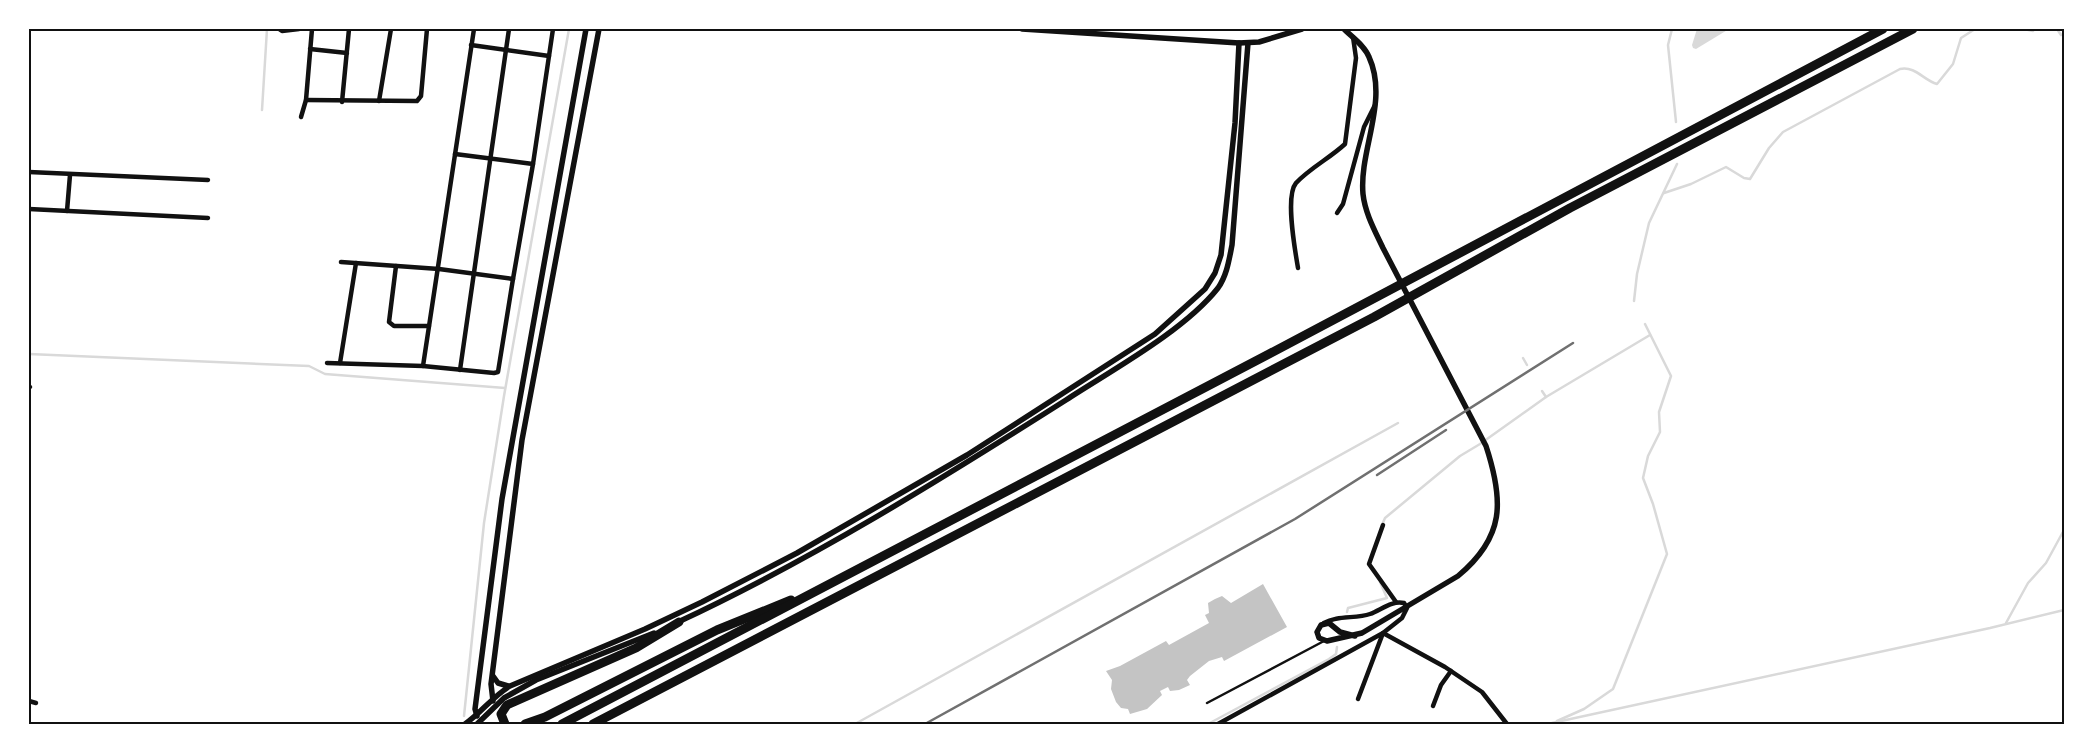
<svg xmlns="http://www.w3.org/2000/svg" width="2093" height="753" viewBox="0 0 2093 753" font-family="'Asap Condensed',sans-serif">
  <rect width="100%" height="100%" fill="#fff"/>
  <path fill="#d9d9d9" d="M1697,29h32l-33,20 -3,-1 -1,-3z"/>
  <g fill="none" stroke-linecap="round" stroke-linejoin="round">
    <g stroke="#d9d9d9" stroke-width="2.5">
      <path d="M1672,29l-4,16 8,77"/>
      <path d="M2024,29l9,2 1,-2"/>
      <path d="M2057,29l4,6 3,-1"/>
      <path d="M262,110l5,-81"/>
      <path d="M1664,193l27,-9 35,-17 18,11 6,1 19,-31 14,-16 117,-63c16,-3 23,11 37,15l16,-20 8,-26 14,-9"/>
      <path d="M1634,301l3,-27 12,-51 28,-59"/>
      <path d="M29,354l280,12 16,8 180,14"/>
      <path d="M1523,358l4,7"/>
      <path d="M1542,391l4,6"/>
      <path d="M1382,525l3,-7 75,-62 20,-12 66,-47 104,-62"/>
      <path d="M1347,612l1,-4 39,-10 -7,-16"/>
      <path d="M2006,623l22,-40 18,-20 18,-33"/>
      <path d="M464,716l20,-193 20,-127 65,-367"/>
      <path d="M1557,721l27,-12 29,-20 54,-135 -14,-50 -10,-26 5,-22 12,-24 -1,-20 12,-36 -26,-52"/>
      <path d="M1552,723l438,-95 74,-18"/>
      <path d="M855,724l543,-301"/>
      <path d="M1208,724l121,-65 7,-5 1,-7"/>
    </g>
  </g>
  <path fill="#c4c4c4" d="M1263,584l24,43 -63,34 -2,-4 -13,4 -19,15 -3,4 3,5 -11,5 -9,1 -2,-4 -8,4 2,4 -15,14 -17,5 -2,-5 -7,-1 -5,-6 -5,-13 1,-9 -6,-9 14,-5 46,-25 3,4 40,-22 -4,-8 4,-2 -1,-10 7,-4 7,-3 9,7z"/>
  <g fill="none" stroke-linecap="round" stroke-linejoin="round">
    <path stroke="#111" stroke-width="2.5" d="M1207,703l117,-62"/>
    <g stroke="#111" stroke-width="4.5">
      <path d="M279,29l3,2 17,-2"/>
      <path d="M471,45l78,11 -16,108"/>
      <path d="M310,49l37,4"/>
      <path d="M549,56l4,-27"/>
      <path d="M306,100l111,1 4,-5 6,-67"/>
      <path d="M379,101l12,-72"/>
      <path d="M342,102l7,-73"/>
      <path d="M301,117l5,-17 6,-71"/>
      <path d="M29,172l179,8"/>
      <path d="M29,209l179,9"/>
      <path d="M67,211l3,-36"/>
      <path d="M1337,213l6,-9 21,-77 11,-22"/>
      <path d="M341,262l98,7 74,10 20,-115 -78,-10"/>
      <path d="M396,266l-7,56 5,4h35"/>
      <path d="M1298,268c-3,-18 -13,-72 -2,-85 14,-15 34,-25 49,-39l11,-86 -3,-21"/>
      <path d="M327,363l96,3 71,7 4,-1 15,-93"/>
      <path d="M340,363l16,-100"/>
      <path d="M423,366l51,-337"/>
      <path d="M460,370l49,-341"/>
      <path d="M29,386l1,1"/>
      <path d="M1383,525l-14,39 27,38"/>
      <path d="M1358,699l25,-66 62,34 37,25 25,32"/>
      <path d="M29,701l7,2"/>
      <path d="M1433,706l8,-21 10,-14"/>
      <path d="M1218,724l165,-91 19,-15 5,-10 -3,-5c-12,-3 -23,7 -34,11 -14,5 -33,1 -46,9"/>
    </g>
    <g stroke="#111" stroke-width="5.5">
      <path d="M1022,29l217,14 20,-1 43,-13"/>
      <path d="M1344,29c8,8 21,17 25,28 20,44 -10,93 -6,137 2,19 12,37 20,54l103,198c18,55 19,91 -28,130l-96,57 -35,8 -8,-3 -2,-6 4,-7 8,-2 11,9 15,4"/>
      <path d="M678,622c135,-63 262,-142 388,-222 46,-30 118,-69 152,-112 9,-13 11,-28 14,-43l16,-202"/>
      <path d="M493,676l5,7 10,3"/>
      <path d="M493,701l-2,-17 31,-244 77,-411"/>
      <path d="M477,716l-2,-7 27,-210 84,-470"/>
      <path d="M465,724c16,-11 27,-27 45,-38l135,-57 57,-27 95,-49 170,-98 188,-121 50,-45 10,-16 6,-18 14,-132 4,-80"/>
      <path d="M477,724l27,-26 32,-18 118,-47"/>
    </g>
    <g stroke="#111" stroke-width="9">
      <path d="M505,724l-4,-10 6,-9 129,-57 43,-26"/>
      <path d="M525,724l20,-7 172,-87 74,-30"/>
      <path d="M562,724l707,-370 614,-325"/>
      <path d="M593,724l781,-407 196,-109 343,-179"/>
    </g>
    <g stroke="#707070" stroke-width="2.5">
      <path d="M1377,475l69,-45"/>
      <path d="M925,724l370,-205 278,-176"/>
    </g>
  </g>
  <rect width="2093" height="753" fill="none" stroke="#ffffff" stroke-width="60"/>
  <rect x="30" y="30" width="2033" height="693" fill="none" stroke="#111" stroke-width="2"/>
</svg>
